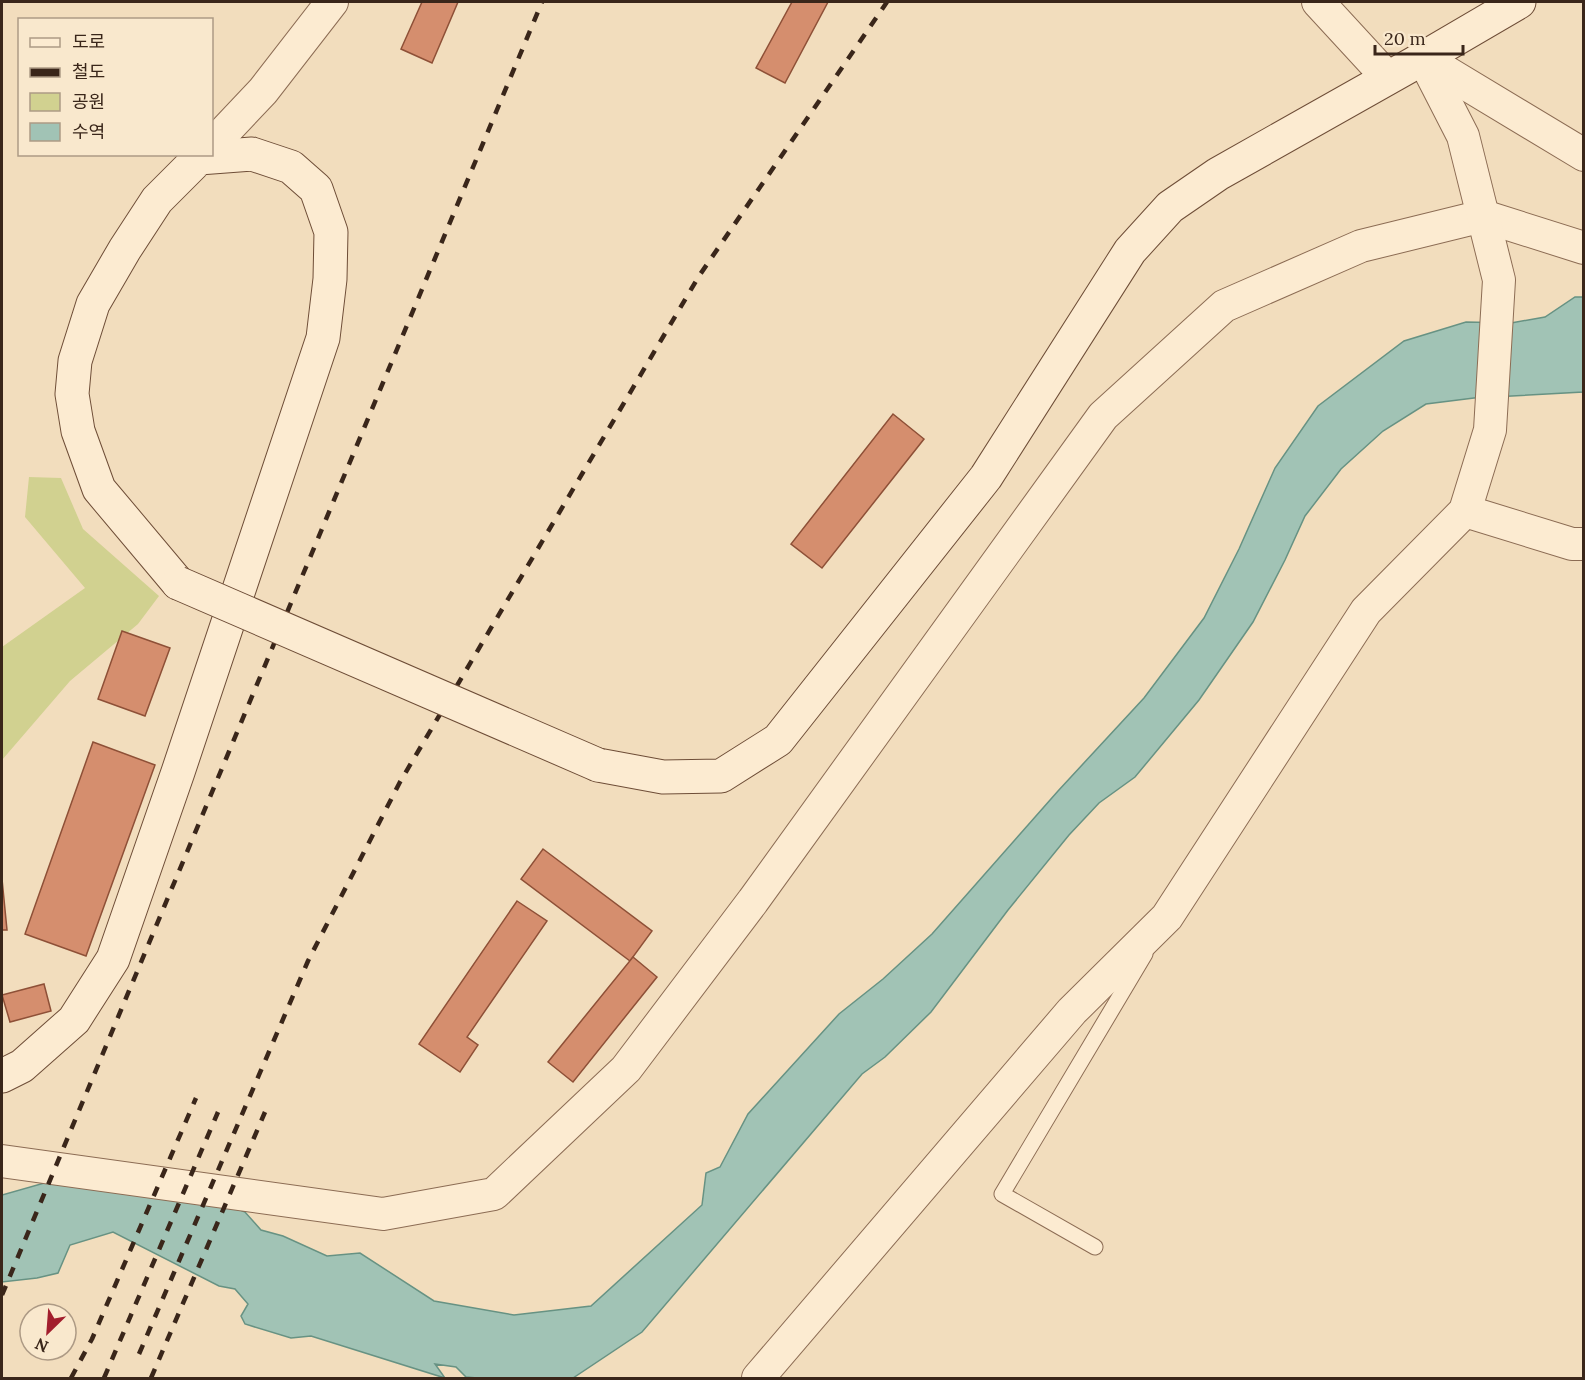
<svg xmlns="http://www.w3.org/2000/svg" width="1585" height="1380" viewBox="0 0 1585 1380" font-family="Lora,'Noto Sans KR',serif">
  <rect width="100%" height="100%" fill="#f2ddbd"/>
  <path fill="#d1d190" d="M29,477l32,1 22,51 76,67 -21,28 -68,57 -68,79v-113l83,-59 -60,-71z"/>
  <path fill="#a1c3b5" stroke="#679283" stroke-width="1.5" d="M1575,297h8v95l-109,6 -48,6 -43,27 -42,38 -36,47 -20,44 -32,62 -54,78 -64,77 -36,26 -30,32 -61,75 -77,102 -46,45 -23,17 -220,258 -69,46h-96l-11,-1 -10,-10 -21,-3 10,14 -134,-42 -20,2 -46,-14 -4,-8 7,-12 -13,-15 -16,-3 -106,-54 -43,13 -12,28 -21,5 -35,4v-87l95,-27h47l101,44 16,18 22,6 44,20 33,-3 74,48 80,14 77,-9 111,-101 4,-32 14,-6 28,-53 91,-100 44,-35 49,-45 126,-143 86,-93 60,-80 35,-69 36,-81 43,-62 86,-65 62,-19 45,1 34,-6z"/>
  <g fill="#d58e6e" stroke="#8e5037" stroke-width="1.5">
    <path d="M422,2h36l-26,61 -31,-14z"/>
    <path d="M792,2h36l-43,81 -29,-15z"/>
    <path d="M893,414l31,25 -102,129 -31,-24z"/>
    <path d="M122,631l48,17 -25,68 -47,-17z"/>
    <path d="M93,742l62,23 -69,191 -61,-22z"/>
    <path d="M543,849l109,82 -22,30 -109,-82z"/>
    <path d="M2,879l5,51h-5z"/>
    <path d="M517,901l30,20 -80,116 11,8 -18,27 -41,-28z"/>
    <path d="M633,957l24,20 -84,105 -25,-20z"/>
    <path d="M44,984l7,27 -41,11 -8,-27z"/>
  </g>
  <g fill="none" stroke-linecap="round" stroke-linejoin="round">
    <g stroke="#8c6c54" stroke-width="17">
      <path id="lane" d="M1095,1247l-93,-53 143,-240"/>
    </g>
    <g stroke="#8c6c54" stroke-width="34">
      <g id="street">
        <path d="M1318,2l70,76"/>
        <path d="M1423,58l161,97"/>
        <path d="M212,145l51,-54 69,-89"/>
        <path d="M1465,511l107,33h12"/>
        <path d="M2,1161l381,53 111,-20 132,-125 127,-168 350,-485 121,-110 137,-60 122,-30 101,32"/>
        <path d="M758,1378l314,-367 95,-94 199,-306 99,-100 25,-81 9,-150 -36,-144 -40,-78"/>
      </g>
    </g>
    <g stroke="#6e4d37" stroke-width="35">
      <g id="secondary">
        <path d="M598,765l65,12 58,-1 57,-36 208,-263 144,-226 40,-44 48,-33 195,-110 106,-62"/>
        <path d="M2,1076l20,-10 52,-46 39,-61 65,-187 145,-434 7,-59 1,-47 -15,-43 -25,-22 -39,-13 -53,4 -42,42 -32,49 -32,55 -18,57 -3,33 6,37 21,58 79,94"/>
      </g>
    </g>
    <use href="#lane" stroke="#fcebd1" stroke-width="15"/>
    <use href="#street" stroke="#fcebd1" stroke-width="32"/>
    <use href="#secondary" stroke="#fcebd1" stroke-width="33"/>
    <g stroke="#3a261a" stroke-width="4.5" stroke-dasharray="10 10" stroke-linecap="butt">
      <path d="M2,1295l540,-1293"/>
      <path d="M139,1354l169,-393 92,-179 299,-506 188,-274"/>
      <path d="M71,1378l21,-39 104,-241"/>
      <path d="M104,1378l114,-266"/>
      <path d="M151,1378l114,-266"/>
    </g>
    <g stroke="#6e4d37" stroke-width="35" stroke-linecap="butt">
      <path id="secondary-bridge" d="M178,583l420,182"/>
    </g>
    <use href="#secondary-bridge" stroke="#fcebd1" stroke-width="33"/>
  </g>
  <rect width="1585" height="1380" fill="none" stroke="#3a261a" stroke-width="6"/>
  <rect x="18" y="18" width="195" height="138" fill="#f9e8cd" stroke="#ad9a85" stroke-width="1.5"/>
  <rect x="30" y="38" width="30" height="9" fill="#fcebd1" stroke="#ad9a85" stroke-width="1.5"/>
  <text x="72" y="48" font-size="18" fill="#3a261a">도로</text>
  <rect x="30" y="68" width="30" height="9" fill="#3a261a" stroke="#ad9a85" stroke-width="1.5"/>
  <text x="72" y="78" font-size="18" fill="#3a261a">철도</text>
  <rect x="30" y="93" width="30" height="18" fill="#d1d190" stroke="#ad9a85" stroke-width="1.5"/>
  <text x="72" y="108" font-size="18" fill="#3a261a">공원</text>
  <rect x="30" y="123" width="30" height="18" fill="#a1c3b5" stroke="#ad9a85" stroke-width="1.5"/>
  <text x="72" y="138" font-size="18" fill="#3a261a">수역</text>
  <g transform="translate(48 1332) rotate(205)"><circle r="28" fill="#f9e8cd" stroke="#ad9a85" stroke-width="1.5"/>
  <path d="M0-4.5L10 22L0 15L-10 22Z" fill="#a21e2d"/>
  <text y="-9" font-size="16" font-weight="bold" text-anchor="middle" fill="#3a261a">N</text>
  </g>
  <path d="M1375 45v9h88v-9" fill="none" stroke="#3a261a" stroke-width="3"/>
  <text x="1384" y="45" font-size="18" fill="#3a261a" stroke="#f9e8cd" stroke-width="4.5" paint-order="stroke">20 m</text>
</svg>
